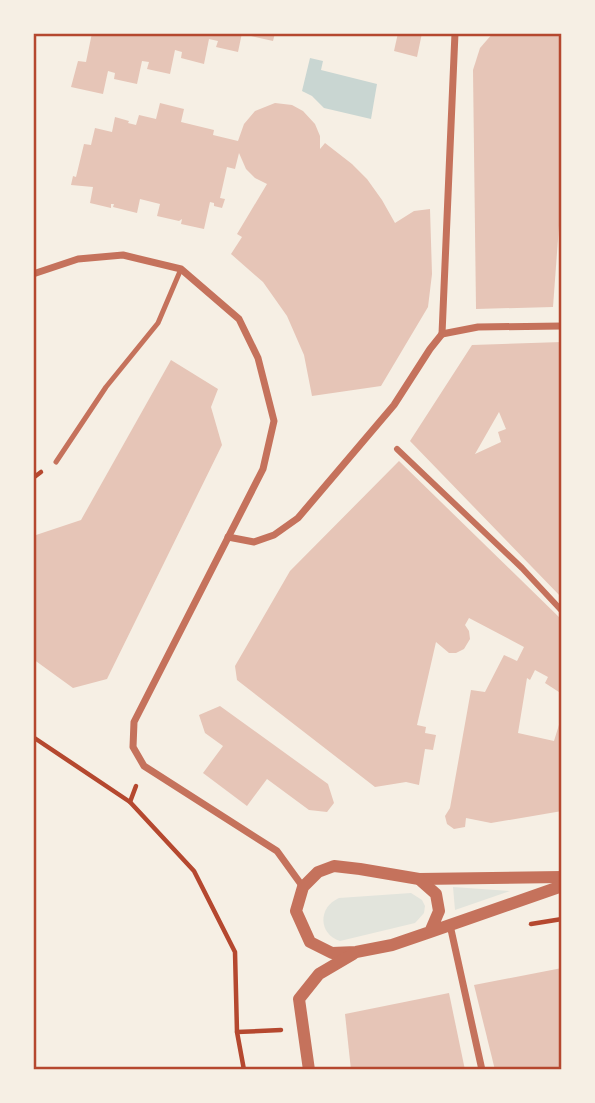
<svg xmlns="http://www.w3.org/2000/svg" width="595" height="1103" viewBox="0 0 595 1103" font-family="'DejaVu Sans',sans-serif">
  <rect width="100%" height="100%" fill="#f6efe4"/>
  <g fill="#e2e4dc">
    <path d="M453,887l57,4 -55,19z"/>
    <path d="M411,893l11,7 3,6 -1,7 -9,10 -75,18c-22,-7 -22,-34 -1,-43z"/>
  </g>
  <path fill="#c9d6d2" d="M310,58l13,3 -2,9 56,14 -6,35 -47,-11 -12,-12 -10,-5z"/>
  <g fill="#e6c5b7" fill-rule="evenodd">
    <path d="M92,33h150l-4,19 -22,-5 2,-6 -9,-2 -5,25 -23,-6 1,-6 -7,-2 -5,24 -23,-5 2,-7 -7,-1 -5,23 -23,-5 1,-6 -7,-2 -5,23 -32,-7 7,-26 8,1z"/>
    <path d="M251,33h24l-2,8 -22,-5z"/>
    <path d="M398,33h24l-5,24 -23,-6z"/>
    <path d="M493,33h69v152l-9,122 -77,2 -3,-239 7,-22z"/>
    <path d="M160,103l24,6 -3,13 33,8 -1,5 25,6 6,-17 11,-13 20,-8 17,2 11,6 12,13 5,12v13l5,-6 27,21 15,15 15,21 13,23 19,-12 16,-2 2,65 -4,33 -47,79 -69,10 -8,-41 -17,-39 -24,-34 -32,-28 11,-17 -5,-3 30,-50 -12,-6 -9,-9 -7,-16 -4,16 -8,-2 -7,31 5,1 -3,9 -8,-2v-3l-4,-1 -6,27 -23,-5 1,-5 -3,2 -22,-5 3,-12 -20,-5 -3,14 -24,-6 1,-3h-3v4l-21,-5 3,-16 -22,-2 2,-9 3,1 8,-33 7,1 4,-17 17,4 3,-15 14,4 -1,2 8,2 3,-10 17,4z"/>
    <path d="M562,342v256l-152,-157 62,-96zM499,412l7,17 -8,3 3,10 -26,12z"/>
    <path d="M171,360l47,29 -7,18 11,38 -115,234 -34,9 -40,-29v-123l48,-16z"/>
    <path d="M399,461l163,159v74l-17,-11 3,-6 -13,-7 -5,10 -3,-2 -9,55 36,8 8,-26v96l-71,12 -25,-5 -1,9 -11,2 -7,-5 -2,-8 5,-8 21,-118 14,2 19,-37 13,6 7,-14 -55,-29 -4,7 4,6 1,8 -6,10 -8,4h-7l-13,-11 -19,83 9,2 -1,6 11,2 -3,15 -8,-1 -6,36 -13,-3 -31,5 -138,-107 -2,-14 55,-95z"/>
    <path d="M220,706l108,78 6,19 -7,9 -18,-2 -42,-31 -20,27 -44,-33 20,-27 -18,-13 -6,-18z"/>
    <path d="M562,968v102h-67l-21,-85z"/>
    <path d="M449,993l16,77h-114l-6,-56z"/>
  </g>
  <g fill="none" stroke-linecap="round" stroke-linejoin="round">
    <g stroke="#b5482f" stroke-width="4.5">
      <path d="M33,478l8,-6"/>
      <path d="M33,737l97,65 64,69 41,81 2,80 7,38"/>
      <path d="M130,802l6,-16"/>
      <path d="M531,924l31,-5"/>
      <path d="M237,1032l44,-2"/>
    </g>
    <path stroke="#c5725c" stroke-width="5" d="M56,462l50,-75 52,-64 23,-54"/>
    <path stroke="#c5725c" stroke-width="6" d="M397,449l125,119 40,43"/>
    <g stroke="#c5725c" stroke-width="7">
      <path d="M33,274l45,-15 45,-4 58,14 58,50 19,39 16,63 -11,48 -129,253 -1,25 11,19 133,85 26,36"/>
      <path d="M442,334l36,-7 84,-1"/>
      <path d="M228,537l26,5 20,-7 24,-17 96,-113 36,-56 12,-15 13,-301"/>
      <path d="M450,925l32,145"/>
    </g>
    <g stroke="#c5725c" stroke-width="12">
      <path d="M419,879l143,-2"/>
      <path d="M430,932l9,-21 -3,-17 -17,-15 -59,-10 -26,-3 -16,6 -15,15 -7,24 14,31 22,11 24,-1 36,-7 38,-13 132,-46"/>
      <path d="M309,1070l-10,-71 20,-25 34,-20"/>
    </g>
  </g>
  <rect width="595" height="1103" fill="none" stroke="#f6efe4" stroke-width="70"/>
  <rect x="35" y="35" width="525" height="1033" fill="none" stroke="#b5482f" stroke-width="2.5"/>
</svg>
